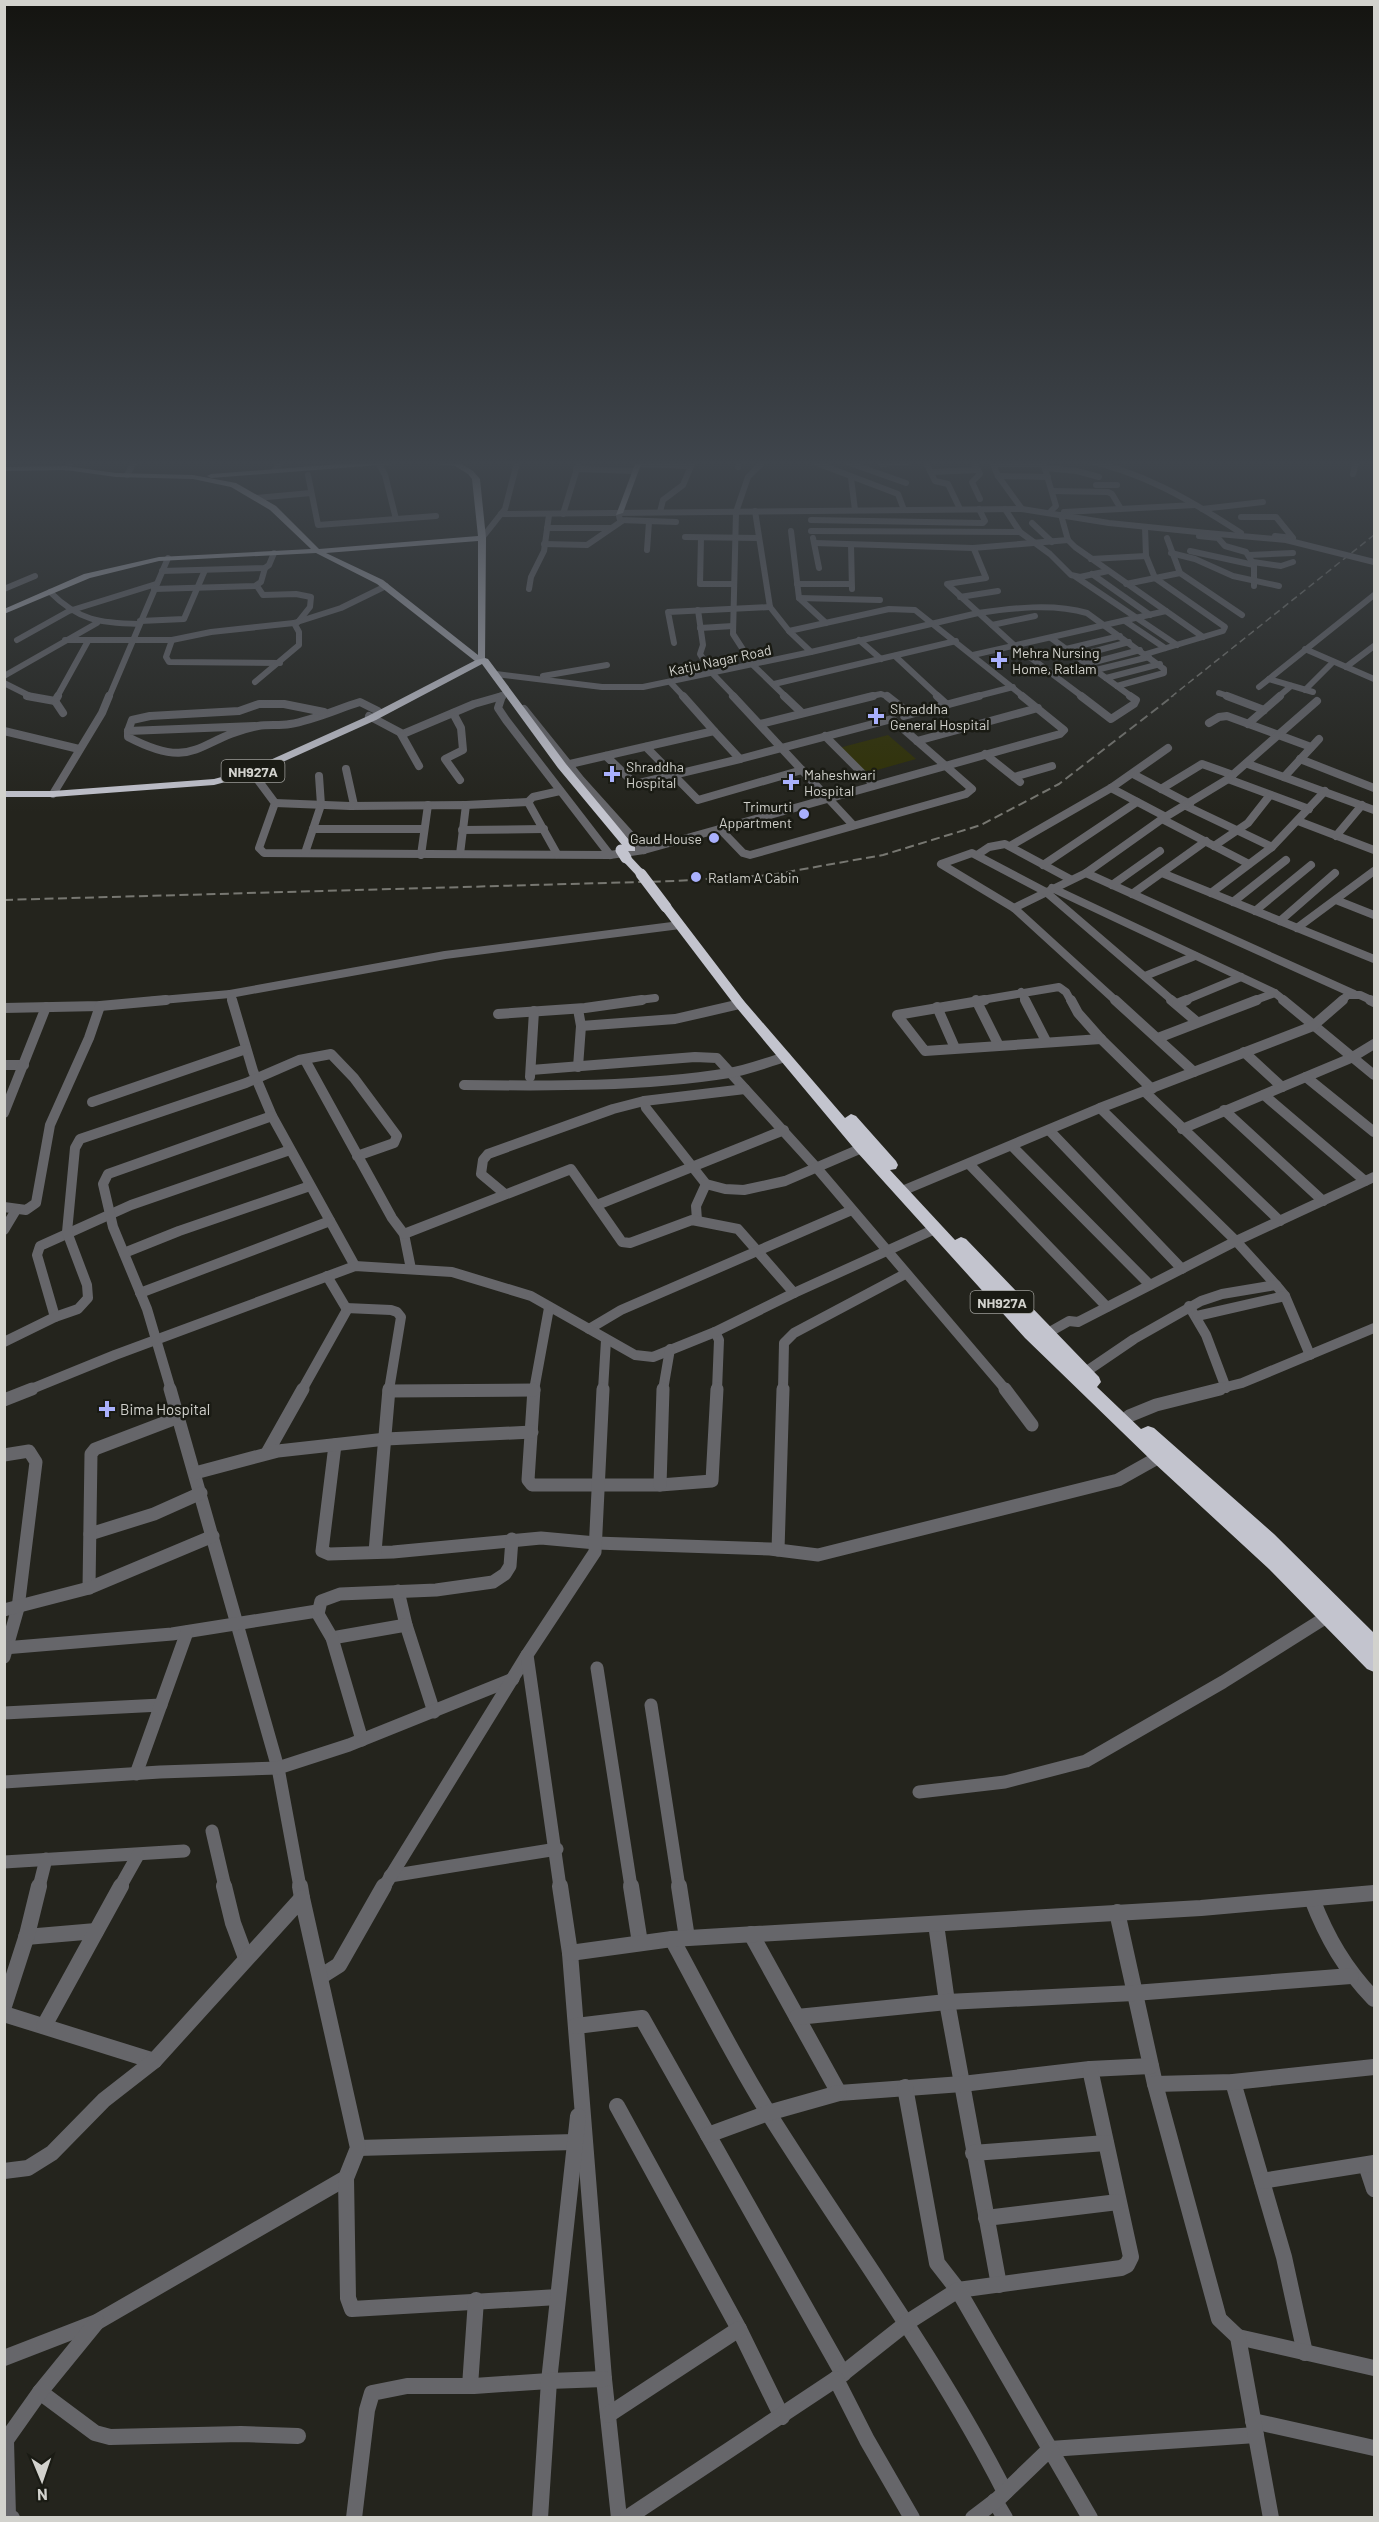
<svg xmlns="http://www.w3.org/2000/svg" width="1379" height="2522" viewBox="0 0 1379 2522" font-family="Barlow,sans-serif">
  <rect width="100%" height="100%" fill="#24241d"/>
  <path fill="#303104" d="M888,735l28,24 -53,15 -28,-25z"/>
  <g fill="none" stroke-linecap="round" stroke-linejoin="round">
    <g stroke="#66666a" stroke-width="6">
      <path d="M762,459l-1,5 -13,13 -12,35 -3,122 20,31 33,32"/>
      <path d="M806,459l92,35 6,16"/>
      <path d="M838,459l68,24"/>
      <path d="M924,459l11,22 13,3 12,25"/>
      <path d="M972,459l8,15 -8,8 8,17"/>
      <path d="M1042,459l14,47 -5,5"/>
      <path d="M1079,459c61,11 111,41 162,74"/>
      <path d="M452,462l32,-3"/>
      <path d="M379,464l6,11 11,44"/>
      <path d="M638,464l52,2"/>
      <path d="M881,464l27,-2"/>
      <path d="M738,467l2,-8"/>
      <path d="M66,468l9,-9"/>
      <path d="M1045,468l32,3 22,6"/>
      <path d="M576,469l59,2"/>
      <path d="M275,470l8,-11"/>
      <path d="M931,472l47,-2"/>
      <path d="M1353,474l4,-15"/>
      <path d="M127,475l9,-16"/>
      <path d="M308,475l10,50 118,-9"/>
      <path d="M998,476l50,1"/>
      <path d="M851,478l4,32"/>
      <path d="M1096,485h21"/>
      <path d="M1052,491l56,1 4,2 9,15"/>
      <path d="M256,498l55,-5"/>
      <path d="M1005,509l15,23 30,22 21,21 9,2 28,-6"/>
      <path d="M1022,509l-24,-33 -5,-12h51"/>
      <path d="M1202,509l61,-7"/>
      <path d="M755,511l15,96 19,24"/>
      <path d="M660,512l3,-12 20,-15 11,-26"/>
      <path d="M1064,512l131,-7"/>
      <path d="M501,514l521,-5 87,14 98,10"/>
      <path d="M563,514l17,-55"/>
      <path d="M1061,515l7,25 7,7 128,90"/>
      <path d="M619,516l1,4 56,2"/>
      <path d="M1241,517h35l17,21 -18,-2"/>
      <path d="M811,520l172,3 2,-2 -6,-12"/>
      <path d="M1032,523l20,19"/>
      <path d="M1145,527l1,29 9,22 70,49 -2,4 -77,23"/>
      <path d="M547,528h63"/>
      <path d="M791,531l8,67 27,25"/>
      <path d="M811,531l209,1"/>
      <path d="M1199,536l19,2 7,8 21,6 8,13v21"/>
      <path d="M685,537l74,1"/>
      <path d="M482,538l23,-29 13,-50"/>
      <path d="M701,538l-1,46h34"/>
      <path d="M813,538l6,30"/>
      <path d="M1167,538l13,35 62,42"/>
      <path d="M815,543l158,5 95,-8"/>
      <path d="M544,544l43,1 35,-24"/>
      <path d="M851,545l1,44"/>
      <path d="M974,549l12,29 -39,6 68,62 68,51"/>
      <path d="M647,550l2,-28"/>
      <path d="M1190,551l64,14"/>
      <path d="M1171,553l24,6 38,17 46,10"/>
      <path d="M1249,555l44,-2"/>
      <path d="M1091,559l55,-3"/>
      <path d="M1253,562l28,4 12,-4"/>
      <path d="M162,571l103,-3 4,-3 5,-12"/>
      <path d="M1092,574l58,41"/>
      <path d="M1076,577l101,68"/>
      <path d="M797,584h54"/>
      <path d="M1126,584l54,-11"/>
      <path d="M257,586l6,9 33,-1 15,3 -1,10 -12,15"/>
      <path d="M4,589l31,-13"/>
      <path d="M154,589l101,-3 6,-4 4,-14"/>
      <path d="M529,589l2,-12 13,-26 5,-36"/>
      <path d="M50,592c29,29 50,31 89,32"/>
      <path d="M960,597l38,-6"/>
      <path d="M799,598l81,2"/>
      <path d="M698,610l5,35 -3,9 13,20 22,23"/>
      <path d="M140,621l44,-2 21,-49"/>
      <path d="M1125,621l40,27"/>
      <path d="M992,625l43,-9"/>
      <path d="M700,628l33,-2"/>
      <path d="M1051,638l81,59"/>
      <path d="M17,640l52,-29 87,-27"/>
      <path d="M65,640h107l39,-8 83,-9 47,-15 45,-22"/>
      <path d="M172,640l-6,17 3,5 111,1"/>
      <path d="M859,640l22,19"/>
      <path d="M674,643l-6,-31 102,-5"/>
      <path d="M1066,649l54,-13"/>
      <path d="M1305,649l69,30"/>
      <path d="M811,652l167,-39c34,-5 75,-10 109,0l77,56v4l-47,13"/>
      <path d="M973,655l193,-44"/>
      <path d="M895,656l44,41"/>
      <path d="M1077,656l52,-14"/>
      <path d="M1087,664l53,-14"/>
      <path d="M1346,667l28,-21"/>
      <path d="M1096,670l53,-13"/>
      <path d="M496,674l106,13h41l168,-35 -22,-21 100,-22 26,1 109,87"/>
      <path d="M4,676l93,-53"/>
      <path d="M543,676l64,-11"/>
      <path d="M1106,678l54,-14"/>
      <path d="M1269,679l44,13"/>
      <path d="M255,682l44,-37v-13l-5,-9"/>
      <path d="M4,683l28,14"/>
      <path d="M671,683l13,14"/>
      <path d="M774,684l182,-43"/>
      <path d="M1259,687l115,-92"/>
      <path d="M1305,690l28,-28"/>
      <path d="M1219,693l12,4"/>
      <path d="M57,697l31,-56"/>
      <path d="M109,697l59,-139"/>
      <path d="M497,697l5,-1"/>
      <path d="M867,697l14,-3 8,3"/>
      <path d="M974,697l39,-10"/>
      <path d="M1278,697l13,-11"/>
    </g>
    <g stroke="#66666a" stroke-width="8">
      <path d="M27,696l28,5"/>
      <path d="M58,696l-3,5 8,12"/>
      <path d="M502,696l-4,12 8,12 104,135"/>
      <path d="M733,696l120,129"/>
      <path d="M784,696l18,17"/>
      <path d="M887,696l23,18"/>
      <path d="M937,696l10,9"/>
      <path d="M1081,696l30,23 23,-15 2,-4 -6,-4"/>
      <path d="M1227,696l37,14"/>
      <path d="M524,709l57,71 63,70"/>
      <path d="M453,713l8,15 2,22 -18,9 15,21"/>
      <path d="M369,716l34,18 71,-30 28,-8"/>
      <path d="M904,716l75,-20"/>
      <path d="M1209,723l10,-6 8,-1 84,31"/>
      <path d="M760,724l113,-28"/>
      <path d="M1248,724l32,-28"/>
      <path d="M255,726l-127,5v6c69,36 69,1 130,-11 10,-2 21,0 32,-2 24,-4 47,-15 70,-22l18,9"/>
      <path d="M4,731l75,18"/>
      <path d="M128,731l4,-11 18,-4 89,-5 20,-7h25l40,8"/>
      <path d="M714,731l26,28 152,-40 80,70 -6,5 -216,61 -7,-2 -23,-24"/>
      <path d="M401,734l18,32"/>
      <path d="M825,736l49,49"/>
      <path d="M917,741l121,-33"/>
      <path d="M646,747l52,53 104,-30"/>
      <path d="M985,754l35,28"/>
      <path d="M606,756l29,28 105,-25"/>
      <path d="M1300,759l74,29"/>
      <path d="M570,764l144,-33 -31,-35"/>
      <path d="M1248,764l126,46"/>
      <path d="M346,769l8,36"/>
      <path d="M252,772l23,31 -16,45 5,5 346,2 34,-5 416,-116 4,-4 -42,-34"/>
      <path d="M1133,774l57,30"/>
      <path d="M1014,777l38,-11"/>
      <path d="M1284,777l35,-38"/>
      <path d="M1228,779l81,30"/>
      <path d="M1111,788l55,29"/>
      <path d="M1161,789l41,-25 31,11"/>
      <path d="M53,794l49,-81 7,-17"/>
      <path d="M275,803l75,3 116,-1 -6,49"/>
      <path d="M466,805l62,-3"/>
      <path d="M1186,806l86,41"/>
      <path d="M1162,819l87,45"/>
      <path d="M1298,821l76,29"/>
      <path d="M313,829h110"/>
      <path d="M462,830l82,-1"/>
      <path d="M1336,836l26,-31"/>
      <path d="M1010,846l101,-58 57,-40"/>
      <path d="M1214,846l34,-23 22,-28"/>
      <path d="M305,853l16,-48 -2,-29"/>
      <path d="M557,854l-29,-52 5,-5 27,-6"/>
      <path d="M421,855l7,-50"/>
      <path d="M977,855l12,-8 16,-3 65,35"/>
      <path d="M1043,865l94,-63"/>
      <path d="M1086,873l268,121"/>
      <path d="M1162,873l212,86"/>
      <path d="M1112,885l48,-34"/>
      <path d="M1052,888l223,105 10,8"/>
      <path d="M1211,893l61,-46 53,-56"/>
      <path d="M1132,894l74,-53"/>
      <path d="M1336,900l38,15"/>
      <path d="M1233,902l53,-42"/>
      <path d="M1014,908l72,-35 76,-54 66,-40 89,-78"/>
      <path d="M1255,911l56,-46"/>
      <path d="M1280,921l55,-48"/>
      <path d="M1297,928l77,-57"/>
      <path d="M1145,976l50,-20"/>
      <path d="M1021,992l5,9"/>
      <path d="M150,1001l80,-7"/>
      <path d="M232,1001l-2,-7 215,-39 235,-30"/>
      <path d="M631,1001l24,-3"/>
      <path d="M976,1001l83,-14 7,5 5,9"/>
      <path d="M1116,1001l-102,-93 -73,-44 31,-11 74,39 127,109"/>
      <path d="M1183,1001l58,-24"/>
      <path d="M1253,1001l22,-8"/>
      <path d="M1341,1001l7,-6h12l13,6"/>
    </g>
    <g stroke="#66666a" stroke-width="10">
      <path d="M232,1000l21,71 19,45 83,150"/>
      <path d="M976,1000l22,44"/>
      <path d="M985,1000l-88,15 28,36 176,-12"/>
      <path d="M1025,1000l21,41"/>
      <path d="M1071,1000l7,13 23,26"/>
      <path d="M1115,1000l79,72"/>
      <path d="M1171,1000l26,22"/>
      <path d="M1283,1000l91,75"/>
      <path d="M1370,1000l4,2"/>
      <path d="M1177,1004l10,-4"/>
      <path d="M937,1007l18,41"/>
      <path d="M4,1008l96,-2 66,-6"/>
      <path d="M578,1009l3,17 -3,41"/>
      <path d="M498,1014l87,-6 57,-8"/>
      <path d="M581,1026l94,-7 65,-15"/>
      <path d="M1158,1038l99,-38"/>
      <path d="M1101,1039l51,50"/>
      <path d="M1244,1052l38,35"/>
      <path d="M305,1060l87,158 12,16 7,35"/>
      <path d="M4,1065h20"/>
      <path d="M531,1070l164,-13 22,1 99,109 190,223"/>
      <path d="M530,1077l4,-66"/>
      <path d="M1306,1077l68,55"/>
      <path d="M464,1085c87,1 178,2 265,-12 19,-3 38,-11 57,-16"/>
      <path d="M1144,1091l136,130"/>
      <path d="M1264,1095l101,86"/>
      <path d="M644,1101l2,7 60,76 19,5 19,1 41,-9 77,-33"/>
      <path d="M92,1102l154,-53"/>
      <path d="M1100,1108l136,133 40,44 9,11 25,59"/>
      <path d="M1224,1110l99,91"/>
      <path d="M4,1113l42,-106"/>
      <path d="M1182,1129l169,-71 23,-14"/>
      <path d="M1049,1130l133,139"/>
      <path d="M1012,1146l138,139"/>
      <path d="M969,1164l138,143"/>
      <path d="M902,1191l198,-83 213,-82 30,-26"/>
      <path d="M505,1194l-24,-20 2,-14 5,-6 125,-45 31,-8 101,-12"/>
      <path d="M597,1205l187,-75"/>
      <path d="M4,1207l22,3 10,-7 14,-78 39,-87 11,-32"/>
      <path d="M697,1220l-1,-14 10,-22"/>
      <path d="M4,1230l12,-20"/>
      <path d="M404,1234l167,-65 51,73 8,1 62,-23 46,9 56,64"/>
      <path d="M124,1253l55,-22 131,-45"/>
      <path d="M327,1276l19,32 45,2 6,2 4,5 -12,73"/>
      <path d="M140,1293l190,-72"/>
      <path d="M1189,1306l17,29 20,53"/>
      <path d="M1197,1316l88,-20"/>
      <path d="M55,1317l-18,-62 3,-9 91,-41 159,-55"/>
      <path d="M589,1329l32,-19 231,-100"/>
      <path d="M715,1332l4,8 -2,50"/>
      <path d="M1046,1334l23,-13 9,1 158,-81 138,-64"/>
      <path d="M4,1342l51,-25 23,-8 10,-11 -1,-13 -20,-53 8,-84 5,-9 166,-56 53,-23 32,-6 23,24 43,58 -3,7 -37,13"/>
      <path d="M1084,1373l50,-34 67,-38 21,-7 54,-9"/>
      <path d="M29,1390l86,-35 240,-89 97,6 79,24 104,59 18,2 62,-25 79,-39 141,-64"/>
      <path d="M171,1390l-24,-81 -34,-82 -10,-43 5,-10 164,-58"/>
      <path d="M302,1390l46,-82"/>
      <path d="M527,1390h7"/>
      <path d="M534,1390l15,-82"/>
      <path d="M603,1390l3,-50"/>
      <path d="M663,1390l7,-41"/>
      <path d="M783,1390l1,-47 10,-10 111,-59"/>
      <path d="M1214,1390l28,-7 132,-55"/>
    </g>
    <g stroke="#66666a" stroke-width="13">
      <path d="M170,1389l108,379 22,119"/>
      <path d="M534,1389l-6,91 4,5h128l52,-4 5,-92"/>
      <path d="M1005,1389l27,36"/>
      <path d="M389,1391l145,-1"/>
      <path d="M4,1400l28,-11"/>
      <path d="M1129,1416l27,-11 64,-16"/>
      <path d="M335,1445l-13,106 7,3 64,-2 148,-14 55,5 174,6 48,6 300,-75 41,-23"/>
      <path d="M267,1453l36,-64"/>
      <path d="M4,1455l25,-4 7,11 -18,146 -14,49"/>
      <path d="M195,1473l83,-22 108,-12 146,-7"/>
      <path d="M660,1485l3,-96"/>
      <path d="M90,1534l64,-20 47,-21"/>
      <path d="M778,1550l5,-161"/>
      <path d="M375,1552l14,-163"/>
      <path d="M89,1588l2,-134 4,-5 84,-32"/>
      <path d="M398,1591l8,34 28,87"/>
      <path d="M4,1610l85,-22 124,-52"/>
      <path d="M332,1638l74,-13"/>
      <path d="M4,1648l168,-14 145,-23"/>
      <path d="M597,1668l34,219"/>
      <path d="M651,1705l28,182"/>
      <path d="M4,1713l157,-8"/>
      <path d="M362,1740l-30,-102 -14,-24 3,-13 19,-7 96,-4 57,-8 12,-8 5,-8 2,-27"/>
      <path d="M136,1774l51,-142"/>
      <path d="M4,1782l156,-10 118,-4 71,-23 164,-66"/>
      <path d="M919,1792l86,-10 81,-21 137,-79 105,-66"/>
      <path d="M212,1831l13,56"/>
      <path d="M4,1862l180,-11"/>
      <path d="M390,1876l167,-27"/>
      <path d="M39,1887l7,-28"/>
      <path d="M120,1887l18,-32"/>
      <path d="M384,1887l143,-232"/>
      <path d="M560,1887l-33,-232 68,-103 8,-163"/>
    </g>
    <g stroke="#66666a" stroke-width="16">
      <path d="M224,1886l9,37 13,35"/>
      <path d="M300,1886l2,12"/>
      <path d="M560,1886l10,67 34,426 15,139"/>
      <path d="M631,1886l9,57"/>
      <path d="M679,1886l8,52"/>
      <path d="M1312,1899c15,39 33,70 62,100"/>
      <path d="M1117,1912l38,172"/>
      <path d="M936,1924l11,78 52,283"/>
      <path d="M751,1934l88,159 123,-9 128,-15 61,-3"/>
      <path d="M26,1937l70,-6"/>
      <path d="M672,1939c32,59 62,119 97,175 79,126 168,245 236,378"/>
      <path d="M570,1953l102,-14 529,-31 173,-15"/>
      <path d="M320,1977l19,-12 45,-79"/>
      <path d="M4,2006l23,-71 12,-49"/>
      <path d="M4,2014l150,47"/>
      <path d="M797,2017l150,-15 187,-9 217,-17"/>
      <path d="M44,2026l77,-140"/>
      <path d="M576,2026l66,-8 201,356"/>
      <path d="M1233,2082l51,175 21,96"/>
      <path d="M905,2087l32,176 21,27 163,-22 6,-3 4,-8 -41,-188"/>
      <path d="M617,2106l122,223 43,88"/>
      <path d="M708,2135l60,-22 71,-20"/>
      <path d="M358,2148l217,-6"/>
      <path d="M973,2153l133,-10"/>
      <path d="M1366,2165l8,24"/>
      <path d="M4,2171l24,-3 24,-15 52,-53 50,-39 148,-163 56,250 -12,30 -249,144 -93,36"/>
      <path d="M346,2178l2,120 4,11 206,-12"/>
      <path d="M1262,2181l112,-18"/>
      <path d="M986,2218l132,-16"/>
      <path d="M1238,2337l136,31"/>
      <path d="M836,2379l72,-57 50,-32 92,159 206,-14"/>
      <path d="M470,2386l6,-86"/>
      <path d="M40,2392l55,41 15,4 131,-3 57,2"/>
      <path d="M608,2415l131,-86"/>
      <path d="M1253,2421l121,27"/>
      <path d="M6,2441l2,75 4,2"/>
      <path d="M4,2443l36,-51 57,-70"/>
      <path d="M995,2501l10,17"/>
      <path d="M354,2518l13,-108 5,-17 35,-7h67l75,-5 29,-265"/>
      <path d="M540,2518l9,-137 55,-2"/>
      <path d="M627,2518l209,-139 31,61 45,78"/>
      <path d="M973,2518l25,-19 52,-50 40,69"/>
      <path d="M1271,2518l-33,-181 -19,-18 -64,-235 78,-2 141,-15"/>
    </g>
    <g fill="#a8a9b1" fill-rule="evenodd">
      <path d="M404,459l38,1 18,3 13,8 7,8 6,59 -1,122 -10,1 -98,-77 -61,-31 -157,8 -69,17 -86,36v-5l80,-35 75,-17 152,-8 -41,-39 -39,-23 -38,-8 -77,-2 -50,-7 -62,1v-4l62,-1 50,7 77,2 43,8 40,23 43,43 159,-13 -6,-57 -4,-5 -13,-8 -37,-4 -207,16 -4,-2 4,-2zM478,541v114l-95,-75 -57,-27z"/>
      <path d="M637,459h6l-20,54 -7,2z"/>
    </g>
    <g fill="#c3c4ce" fill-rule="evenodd">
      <path d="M485,658l3,1 78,105 69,83v4h-8l-69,-83 -76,-104 -106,56 -120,54 -42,11 -161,12h-49v-6h49l161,-12 34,-9 120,-54 108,-56z"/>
      <path d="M626,855l4,1 15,16v4h-8l-15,-16v-4z"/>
      <path d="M666,903l4,1 74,97 101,117 6,-4 5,2 40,45 2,4 -2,4 -6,1 65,70 6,-3 5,2 133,138 2,5 -4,5 44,42 7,-3 6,2 120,106 100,99v39l-7,-3 -98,-100 -116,-107 -128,-124 -168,-186 -121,-145 -76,-100z"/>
    </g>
    <path stroke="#777771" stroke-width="1.5" stroke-dasharray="7 4" stroke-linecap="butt" d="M1171,697l203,-162"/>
    <path stroke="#777771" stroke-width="2" stroke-dasharray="9 4.5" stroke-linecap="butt" d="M4,900l671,-19 95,-6 113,-20 98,-30 78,-41 114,-88"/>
    <path stroke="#66666a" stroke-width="6" d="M1207,533l79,7 88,22"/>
    <g stroke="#c3c4ce" stroke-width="11">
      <path d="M621,850l5,8"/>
      <path d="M641,874l25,33"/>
    </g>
  </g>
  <linearGradient id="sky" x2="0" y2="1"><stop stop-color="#141410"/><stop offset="0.57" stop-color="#3f454c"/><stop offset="1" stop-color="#3f454c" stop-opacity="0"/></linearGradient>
  <rect width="1379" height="812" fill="url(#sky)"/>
  <g fill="#a9b0fc" stroke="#1a1b14" stroke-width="2">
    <path d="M996 651h6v6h6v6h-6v6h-6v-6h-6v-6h6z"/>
    <path d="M873 707h6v6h6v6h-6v6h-6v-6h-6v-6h6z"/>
    <path d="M609 765h6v6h6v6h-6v6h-6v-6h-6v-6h6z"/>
    <path d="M788 773h6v6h6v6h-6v6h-6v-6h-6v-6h6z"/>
    <circle cx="804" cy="814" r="6"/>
    <circle cx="714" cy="838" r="6"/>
    <circle cx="696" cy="877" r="6"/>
    <path d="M104 1400h6v6h6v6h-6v6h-6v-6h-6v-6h6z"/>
  </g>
  <g text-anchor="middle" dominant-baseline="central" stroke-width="5" stroke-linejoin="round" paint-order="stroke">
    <g font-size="14" fill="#d2d2cd" stroke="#1a1b14" text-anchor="start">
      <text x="1012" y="652">Mehra Nursing<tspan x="1012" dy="16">Home, Ratlam</tspan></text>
      <text x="890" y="708">Shraddha<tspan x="890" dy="16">General Hospital</tspan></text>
      <text x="626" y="766">Shraddha<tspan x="626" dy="16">Hospital</tspan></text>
      <text x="804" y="774">Maheshwari<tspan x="804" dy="16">Hospital</tspan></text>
      <text x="792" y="806" text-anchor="end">Trimurti<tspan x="792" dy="16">Appartment</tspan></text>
      <text x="702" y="838" text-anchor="end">Gaud House</text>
      <text x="708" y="877">Ratlam A Cabin</text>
    </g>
    <g font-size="14" fill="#d2d2cd" stroke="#1a1b14">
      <text transform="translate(720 660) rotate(-12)">Katju Nagar Road</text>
    </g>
    <g fill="#1a1b14" stroke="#9b9b96" stroke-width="1.5">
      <rect x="221.5" y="760" width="63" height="22" rx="4.5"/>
      <rect x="970.5" y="1291" width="63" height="22" rx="4.5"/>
    </g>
    <g font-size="14" font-weight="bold" fill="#d2d2cd">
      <text x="253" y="771">NH927A</text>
      <text x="1002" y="1302">NH927A</text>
    </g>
    <g font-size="15" fill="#d2d2cd" stroke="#1a1b14" text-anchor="start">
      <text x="120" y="1409">Bima Hospital</text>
    </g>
  </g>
  <rect width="1379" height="2522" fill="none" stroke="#d2d2cd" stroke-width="12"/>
  <g transform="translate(42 2480) rotate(178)" stroke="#1a1b14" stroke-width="4.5" paint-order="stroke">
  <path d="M0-4.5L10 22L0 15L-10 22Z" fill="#d2d2cd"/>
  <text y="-9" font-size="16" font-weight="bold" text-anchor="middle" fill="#d2d2cd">N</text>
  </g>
</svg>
